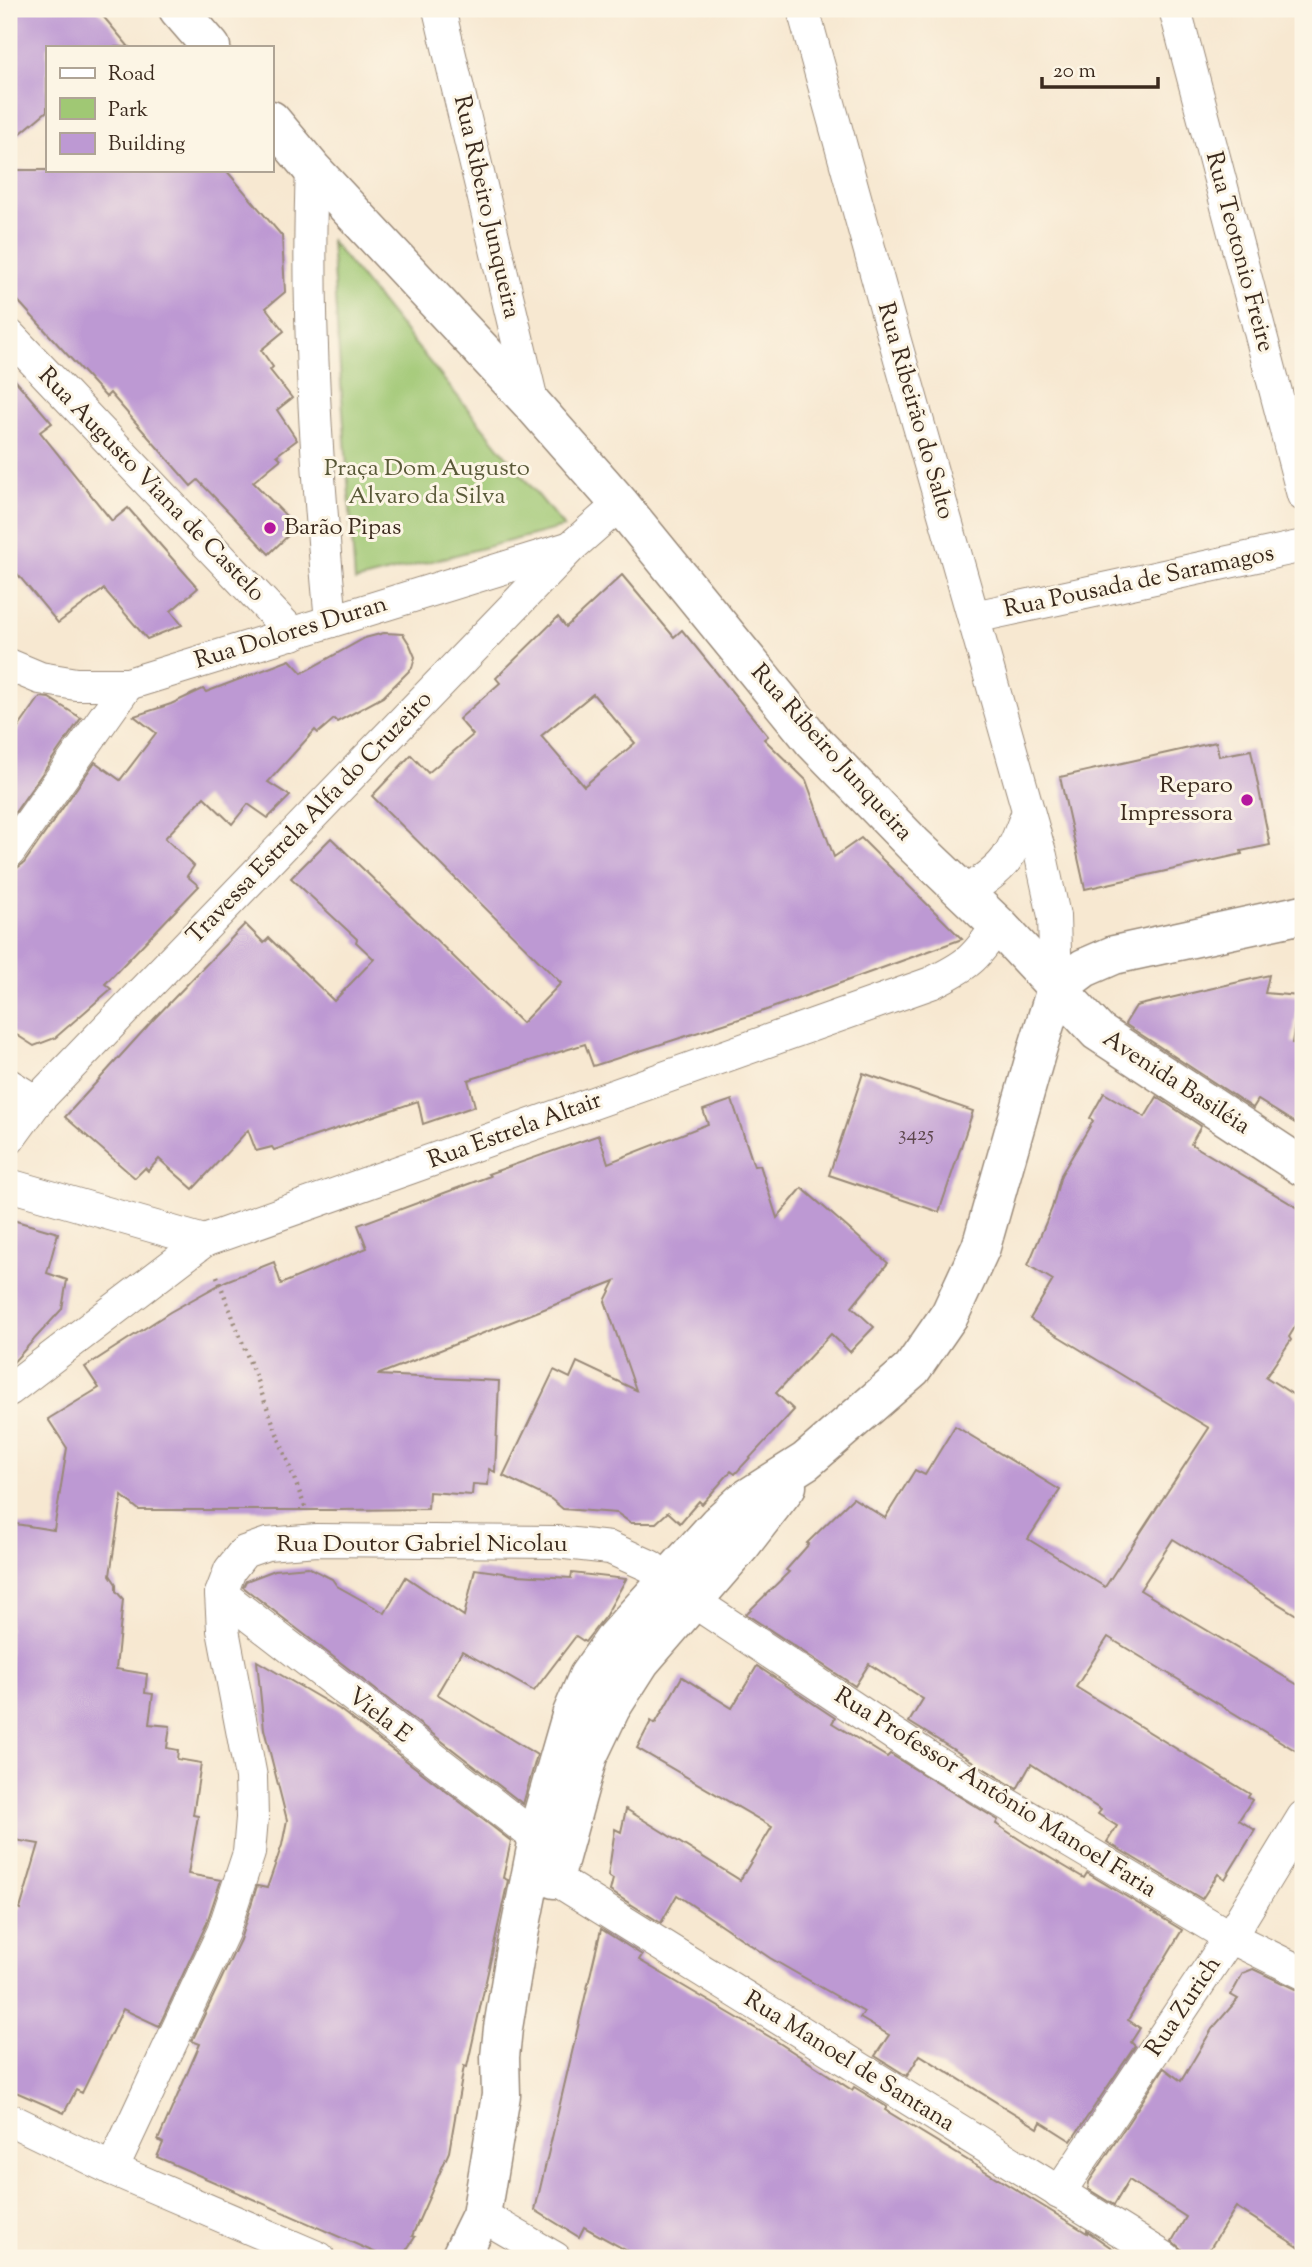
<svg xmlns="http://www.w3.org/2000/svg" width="1312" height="2267" viewBox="0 0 1312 2267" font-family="'Sorts Mill Goudy',serif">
  <rect width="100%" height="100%" fill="#fcf5e5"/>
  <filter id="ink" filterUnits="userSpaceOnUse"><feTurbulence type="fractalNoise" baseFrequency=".0143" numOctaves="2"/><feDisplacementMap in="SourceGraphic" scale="14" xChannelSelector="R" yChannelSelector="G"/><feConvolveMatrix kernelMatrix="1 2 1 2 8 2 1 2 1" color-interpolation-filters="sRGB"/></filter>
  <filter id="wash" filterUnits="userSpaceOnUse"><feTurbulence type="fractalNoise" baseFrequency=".00686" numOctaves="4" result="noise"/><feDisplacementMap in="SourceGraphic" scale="28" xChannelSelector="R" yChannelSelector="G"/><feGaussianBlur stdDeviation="1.57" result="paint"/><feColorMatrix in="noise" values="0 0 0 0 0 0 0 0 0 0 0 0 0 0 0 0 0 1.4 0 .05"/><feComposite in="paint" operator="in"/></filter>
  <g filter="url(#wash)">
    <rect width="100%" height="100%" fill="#f7e8d1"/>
    <path fill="#a0c874" stroke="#6e7949" stroke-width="2" d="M331,241l233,286 -209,54z"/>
    <g id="blocks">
      <g fill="#bd99d3" fill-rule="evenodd">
        <path d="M9,9h88l32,38h-82v64l-38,32z"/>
        <path d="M9,170h217l56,66 3,56 -19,16 18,23 -23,19 12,17 -3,3 22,28 -15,12 20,30 -20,15 4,4 -28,23 44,45 -28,27 -71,-74 -7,6 -81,-93 -4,4 -97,-106z"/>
        <path d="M9,373l43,50 -12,9 72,89 16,-13 70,80 -27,23 11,14 -35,14 -43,-50 -46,34 -49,-59z"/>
        <path d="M622,575l52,62 8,-7 86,106 -4,3 42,41 28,77 27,-19 101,101 -204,74 -165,53 -8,-22 -117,36 7,26 -52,18 -5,-23 -144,49 -2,-3 -16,4 -8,-21 -55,59 -34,-30 -11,12 -3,-3 -10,10 -70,-61 88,-97 92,-96 19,19 5,-5 65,63 40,-42 -18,-17 1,-3 -66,-61 40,-40 191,185 39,-40 -189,-187 39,-41 17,18 45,-38 -14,-16 41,-36 -4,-5 62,-61 8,10zM593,694l42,49 -51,43 -43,-50z"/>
        <path d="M384,633l19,1 7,11 5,12 -3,11 -29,29 -46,25 -3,-3 -16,14 -3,-3 -47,52 22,14 -22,22 -20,-14 -16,20 -28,-27 -39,41 29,28 -7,10 12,10 -94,98 6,5 -56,49 -21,8 -25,-16v-160l8,-2 7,-5 71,-101 25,18 36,-47 -22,-17 37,-12 32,-15 3,3 84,-32 12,13 63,-35z"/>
        <path d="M40,697l9,1 32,20 -72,103v-80z"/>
        <path d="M1216,742l3,14 32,-6 19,95 -29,6 1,3 -157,35 -25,-112z"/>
        <path d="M1269,975l-4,18 34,3 -7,47 11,1v84l-45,-28 -5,8 -128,-84 11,-18z"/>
        <path d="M863,1073l110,38 -34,101 -110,-37z"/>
        <path d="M1104,1093l41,24 12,-20 44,29 -10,18 112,67v103l-14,23 2,3 -25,37 37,24v218l-130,-80 -33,51 163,98v67l-195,-118 -32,50 174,107 -2,3 4,3 -13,20 16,10 -30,49 -7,-5 -16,25 -95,-57 10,-16 -19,-12 3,-4 -70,-46 -14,25 -108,-67 14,-23 -54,-35 -14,22 -109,-72 43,-42 -3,-2 23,-26 -2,-1 46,-45 32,20 30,-48 10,5 30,-49 105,64 -32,49 77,48 104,-159 -179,-109 23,-39 -25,-15 24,-57 9,-33 32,-54 -3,-3z"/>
        <path d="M732,1100l22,66 6,-1 17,53 25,-30 86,75 -36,44 22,20 -24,25 -19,-18 -55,59 18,17 -59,64 -4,-3 -29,33 -3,-3 -19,22 -12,-11 -12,11h-25l-14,-10 -54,-4 -12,-10 -48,-23 51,-106 16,8 7,-16 59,28 -31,-89 10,-20 -238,94 122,6 -4,91 -6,-3 -1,16 -15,-1 -1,11 -43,-3 -1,17 -88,1h-201l-17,-14 -12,79 6,9v7l7,8 -7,70 31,5 -2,19 8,1 -4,30 21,2 -3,22 11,2 -1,9 24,4 -8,52 5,1 -10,58 33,6 -15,45 -47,101 -36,-17 -41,84 -6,-3 -12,23 -55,-24v-185l11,5 19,-65 -30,-5v-316l45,7 13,-82 -19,-29 51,-31 -14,-21 85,-55 56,-31 48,-19 7,22 86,-36 -9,-23 132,-49 -2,-2 111,-39 9,28 100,-39 -5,-14z"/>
        <path d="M9,1219l49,14 -11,40 20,7 -5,29 -53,58z"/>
        <path d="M308,1567l24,12 5,7 48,27 21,-36 58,39 11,-47 42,6 54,3 1,-5 54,6 -20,36 -21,27 -9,-6 -42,55 -72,-40 -25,43 100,61 -14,49 -280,-217 3,-6 29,-11z"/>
        <path d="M257,1661l82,48 172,132 -8,37 5,2 -11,51 -30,136 -3,-1 -15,86 -37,84 3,1 -14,21 -18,-2 -226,-99 6,-14 -5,-3 42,-96 -8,-3 48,-101 17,-54 10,2 15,-43 5,-25 -23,-91z"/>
        <path d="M757,1666l78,52 -3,5 55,34 3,-3 108,66 -2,4 29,19 59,35 3,-5 95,57 -54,90 12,8 -9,14 4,4 -64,95 -30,-19 -3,6 -118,-73 -13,21 -32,-20 14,-21 -29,-17 4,-6 -94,-54 -93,-63 -16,28 -51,-32 3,-12 -5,-3 7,-47 6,3 5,-23 114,71 32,-53 -135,-79 14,-27 4,3 27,-47 50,31z"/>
        <path d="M601,1929l41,26 -3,5 131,77 82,53 2,-3 33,20 -2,3 202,123v-2l39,27h-486l-56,-31 -5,10 -44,-27z"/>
        <path d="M1253,1969l42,20 8,2v259l-67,-43 -32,51h-21l-2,-9 -9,-8 14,-24 -57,-37 -15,25 -26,-16 1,-7 75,-114 17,13 31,-52 26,-30 -7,-4 12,-22z"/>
      </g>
    </g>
  </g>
  <g filter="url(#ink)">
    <use href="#blocks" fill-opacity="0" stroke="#998978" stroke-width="2"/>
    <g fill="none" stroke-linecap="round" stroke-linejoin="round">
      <g stroke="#998978" stroke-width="34">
        <g id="street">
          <path d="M439,9l94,396"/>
          <path d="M803,9l86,311 152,536 13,60 2,73"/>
          <path d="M1175,9l128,486"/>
          <path d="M312,169c-6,151 5,302 19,452"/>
          <path d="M9,335l284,299"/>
          <path d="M974,617l329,-71"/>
          <path d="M9,665l31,13 36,6h52l440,-136"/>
          <path d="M9,852l119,-168"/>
          <path d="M965,892c43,-25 46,-36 63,-80"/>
          <path d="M9,1085l27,17"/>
          <path d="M9,1139l27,-37 535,-555 49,-43"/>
          <path d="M9,1185l195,56 727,-258c37,-18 44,-24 67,-58"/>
          <path d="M9,1390l195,-149"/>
          <path d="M221,1594l317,245"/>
          <path d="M534,1866l631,392"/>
          <path d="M9,2119l103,50 207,89"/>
          <path d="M112,2169l111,-237 26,-79 3,-35 -1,-41 -28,-147 -2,-36 9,-24 14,-18 23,-8 50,-4 239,2 54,6 40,18 43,35 238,158 299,178 73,36"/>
          <path d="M1059,2193l171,-256 73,-120"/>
          <path d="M481,2215l74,43"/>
        </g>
      </g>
      <g stroke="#998978" stroke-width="41">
        <g id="secondary">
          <path d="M178,9l33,38"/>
          <path d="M271,120l41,49 221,236 87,99 194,238 99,102 85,81 100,107 205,135"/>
          <path d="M554,1879l34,-123 23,-48 30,-47 101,-117 45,-58"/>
          <path d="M460,2258l21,-43 20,-120 -1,-38 3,-29 12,-73 28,-142 28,-97 17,-40 27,-38 103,-114 25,-23 63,-40 106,-92 38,-55 31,-67 56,-197 19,-61 28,-21 30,-13 189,-41"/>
        </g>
      </g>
      <path stroke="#998978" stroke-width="4.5" stroke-dasharray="2 5" stroke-linecap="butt" d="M217,1276l88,231"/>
      <use href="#street" stroke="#fff" stroke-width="32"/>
      <use href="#secondary" stroke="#fff" stroke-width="38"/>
    </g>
  </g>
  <g fill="#b5179e" stroke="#fcf5e5" stroke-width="2.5">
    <circle cx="270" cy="528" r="7"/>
    <circle cx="1247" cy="800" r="7"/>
  </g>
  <g text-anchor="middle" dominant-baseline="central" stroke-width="6" stroke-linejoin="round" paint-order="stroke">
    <g font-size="21" fill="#5c464b">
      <text x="916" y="1135">3425</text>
    </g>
    <g font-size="24" fill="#3b2a1e" stroke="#fcf5e5">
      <text transform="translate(486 207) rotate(77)">Rua Ribeiro Junqueira</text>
      <text transform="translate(1239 252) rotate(75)">Rua Teotonio Freire</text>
      <text transform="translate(915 411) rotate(74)">Rua Ribeirão do Salto</text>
      <text transform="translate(151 485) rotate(46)">Rua Augusto Viana de Castelo</text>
      <text transform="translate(1139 582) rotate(-12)">Rua Pousada de Saramagos</text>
      <text transform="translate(291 633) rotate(-17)">Rua Dolores Duran</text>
      <text transform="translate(831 753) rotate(48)">Rua Ribeiro Junqueira</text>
      <text transform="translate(310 818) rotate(-46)">Travessa Estrela Alfa do Cruzeiro</text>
      <text transform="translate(1176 1083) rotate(33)">Avenida Basiléia</text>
      <text transform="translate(515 1131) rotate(-20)">Rua Estrela Altair</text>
      <text x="422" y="1545">Rua Doutor Gabriel Nicolau</text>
      <text transform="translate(379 1716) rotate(38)">Viela E</text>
      <text transform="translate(995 1793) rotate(32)">Rua Professor Antônio Manoel Faria</text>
      <text transform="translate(1184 2007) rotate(-56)">Rua Zurich</text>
      <text transform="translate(849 2062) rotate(32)">Rua Manoel de Santana</text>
    </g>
    <g font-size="24" fill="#595938" stroke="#fcf5e5">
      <text x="427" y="469">Praça Dom Augusto<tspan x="427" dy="28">Alvaro da Silva</tspan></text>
    </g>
    <g font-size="24" fill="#3b2a1e" stroke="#fcf5e5" text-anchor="start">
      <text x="284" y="528">Barão Pipas</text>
      <text x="1233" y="786" text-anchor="end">Reparo<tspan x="1233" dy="28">Impressora</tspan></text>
    </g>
  </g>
  <rect width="1312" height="2267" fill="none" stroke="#fcf5e5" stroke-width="35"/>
  <rect x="46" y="46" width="228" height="126" fill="#fcf5e5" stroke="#afa495" stroke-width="2"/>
  <rect x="60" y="68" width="35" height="10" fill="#ffffff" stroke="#afa495" stroke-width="2"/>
  <text x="108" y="80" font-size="21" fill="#3b2a1e">Road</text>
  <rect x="60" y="98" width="35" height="21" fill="#a0c874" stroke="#afa495" stroke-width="2"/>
  <text x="108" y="116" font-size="21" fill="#3b2a1e">Park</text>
  <rect x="60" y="133" width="35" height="21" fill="#bd99d3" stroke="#afa495" stroke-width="2"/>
  <text x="108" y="150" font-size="21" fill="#3b2a1e">Building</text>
  <path d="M1042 77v10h116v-10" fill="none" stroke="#3b2a1e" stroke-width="3.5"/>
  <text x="1053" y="77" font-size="21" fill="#3b2a1e" stroke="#fcf5e5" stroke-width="5" paint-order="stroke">20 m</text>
</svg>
